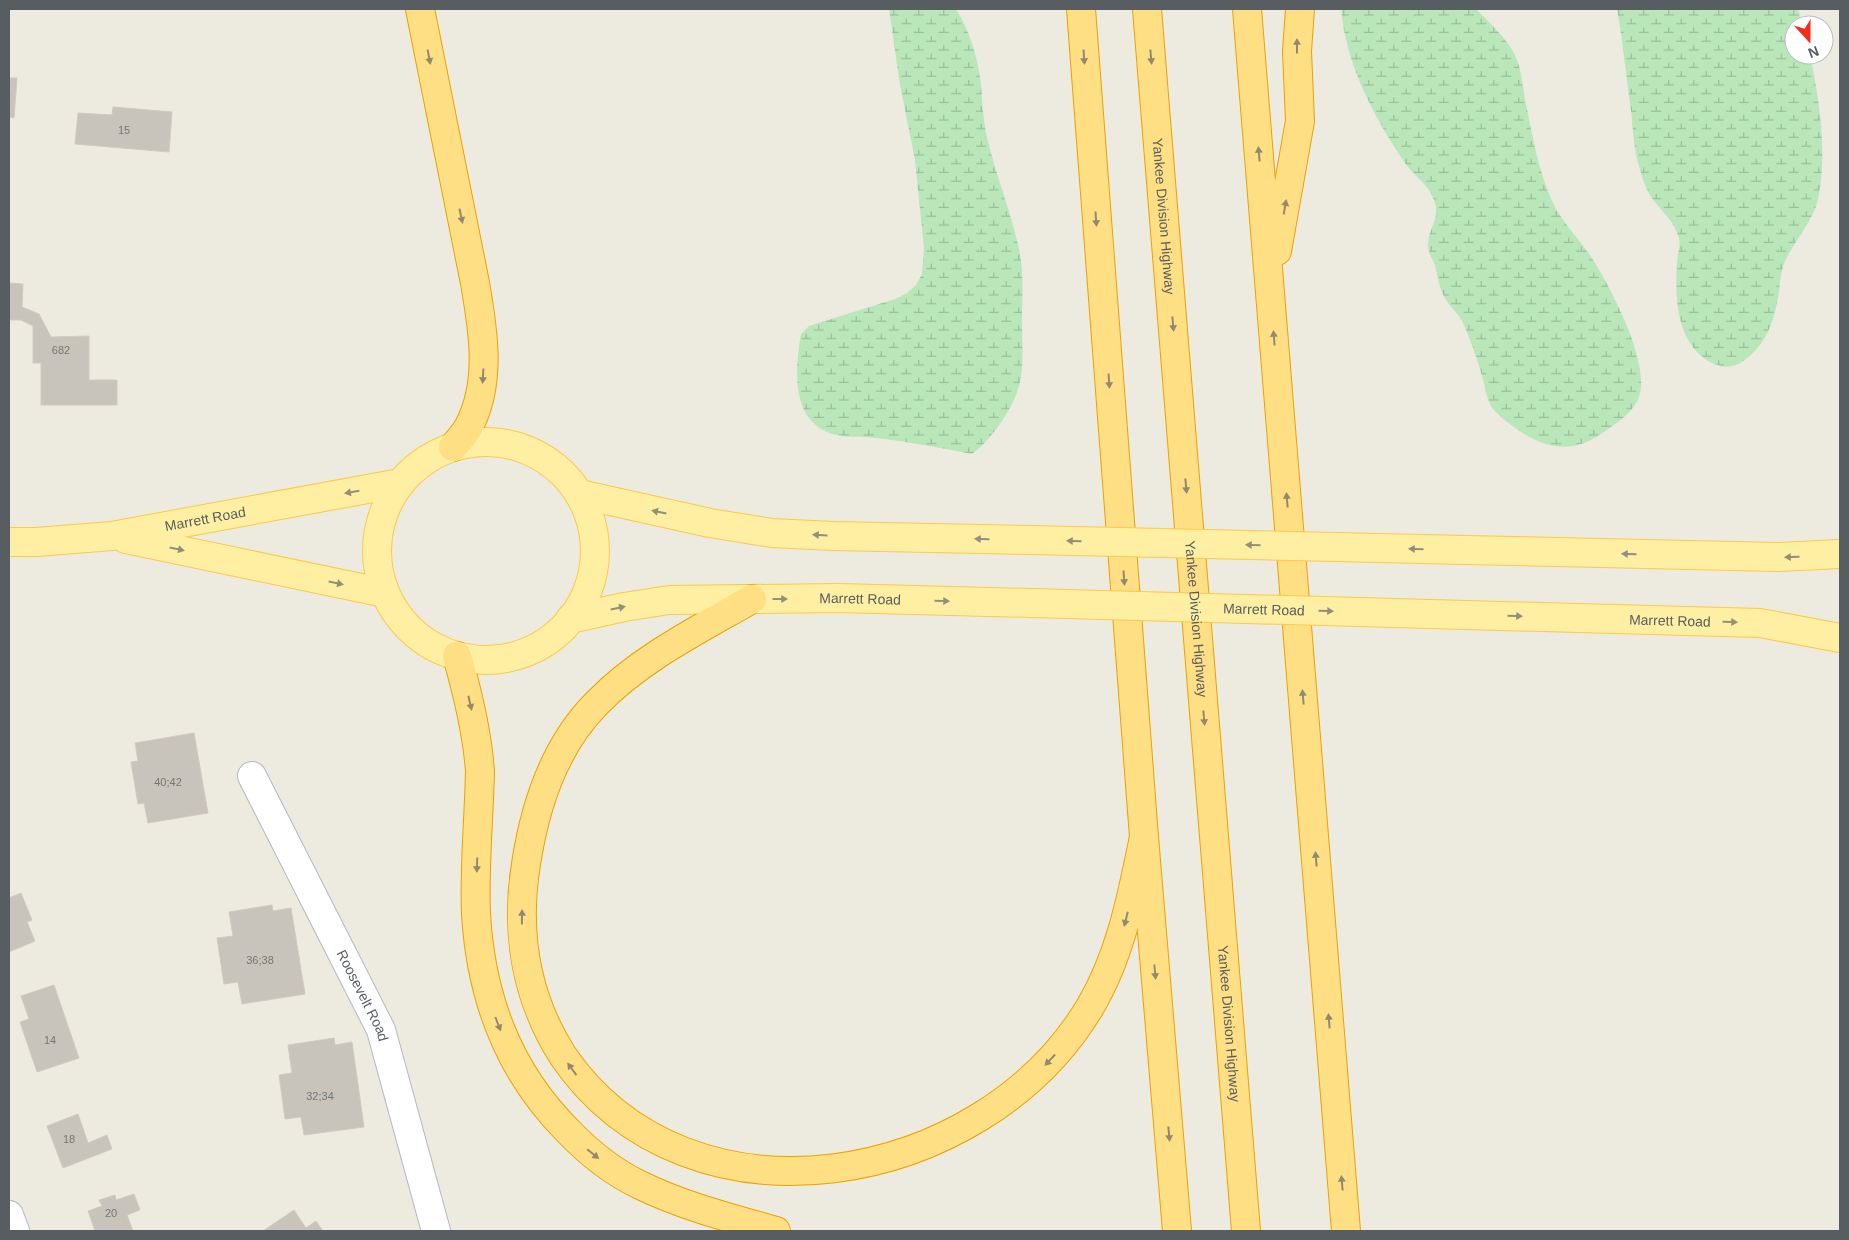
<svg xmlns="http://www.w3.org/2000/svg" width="1849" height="1240" viewBox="0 0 1849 1240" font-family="Arial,sans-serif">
  <defs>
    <pattern id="wetland-marsh" width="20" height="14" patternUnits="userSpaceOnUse" patternTransform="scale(1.25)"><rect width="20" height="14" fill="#b9e7b9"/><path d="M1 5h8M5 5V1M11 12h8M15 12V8" fill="none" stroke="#99be9a"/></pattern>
  </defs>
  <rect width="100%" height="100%" fill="#edeadf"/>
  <g fill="url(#wetland-marsh)">
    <path d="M889,9h67c14,22 22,50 25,75 1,17 2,33 5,49 9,41 26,80 34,121 4,22 2,43 2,65 0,46 6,64 -22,105 -9,12 -17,22 -28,30 -31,-6 -63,-12 -95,-16 -14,-2 -31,0 -45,-4 -42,-14 -37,-66 -31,-100l8,-8 86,-27 12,-6 9,-8 6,-11 2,-26 -9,-88 -15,-75z"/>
    <path d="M1341,9h135c12,12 26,25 35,39 12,18 11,41 16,61 6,30 12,63 25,92 9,19 23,34 36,51 21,32 56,98 53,136 -2,22 -23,34 -40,46 -31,21 -58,14 -87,-7 -8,-6 -17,-12 -23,-21 -5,-9 -6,-21 -9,-30 -5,-18 -12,-38 -20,-55 -4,-8 -11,-13 -16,-21 -7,-10 -8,-23 -11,-35 -2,-5 -5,-9 -6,-14 -5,-20 13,-29 5,-51 -5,-15 -20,-24 -29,-37 -31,-46 -59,-98 -64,-154z"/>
    <path d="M1617,9h181l5,16h-9v30h16c9,43 17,95 9,139 -4,26 -23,44 -34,67 -5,12 -5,25 -7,37 -5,27 -13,48 -36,64 -12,8 -27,5 -38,-4 -28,-21 -29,-62 -27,-94 0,-9 4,-18 2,-26 -5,-18 -18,-27 -28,-41 -4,-7 -8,-16 -10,-24 -7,-21 -8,-42 -10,-63 -5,-34 -8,-68 -14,-101z"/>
  </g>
  <g fill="#c8c4bc" stroke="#d2cbbd">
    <path d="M9,78h8l-3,40 -5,-1z"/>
    <path d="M113,107l59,5 -3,40 -94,-8 3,-31 34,2z"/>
    <path d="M9,283l14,1 -1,23 17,7 12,23 38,-1v44h28v25h-76v-42h-8v-37l-12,-6h-12z"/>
    <path d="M194,733l14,80 -60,10 -4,-20 -6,1 -7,-42 7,-1 -3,-18z"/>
    <path d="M21,893l11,27 -5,2 8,19 -26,11v-54z"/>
    <path d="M272,905l1,6 18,-3 14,86 -63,10 -4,-22 -14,2 -7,-46 16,-2 -4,-24z"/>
    <path d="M54,985l25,73 -42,14 -17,-50 9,-3 -8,-23z"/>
    <path d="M334,1038l1,7 17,-3 12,85 -60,8 -3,-18 -16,2 -6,-44 13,-2 -4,-28z"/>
    <path d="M78,1114l10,29 19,-8 5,14 -49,19 -16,-42z"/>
    <path d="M134,1194l6,16 -13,5 6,16h-38l-7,-20 14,-5 -3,-6 16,-5 1,5z"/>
    <path d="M294,1210l12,18 10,-7 7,10h-60z"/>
  </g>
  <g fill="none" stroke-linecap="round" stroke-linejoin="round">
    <g stroke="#b5b8be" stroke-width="30">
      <g id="minor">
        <path id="s1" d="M252,776l129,254 55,201"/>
        <path d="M9,1215l6,16"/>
      </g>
    </g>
    <g stroke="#fcc949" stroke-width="30">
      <g id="major">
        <circle cx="486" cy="551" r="109"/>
        <path d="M579,494l131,29 62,10 61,3 198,4"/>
        <path d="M126,539l259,54"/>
        <path id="s2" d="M9,542h27l76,-6 288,-53"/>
        <path d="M1465,550l313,7 62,-3"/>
        <path id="s3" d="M1466,615l294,8 80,15"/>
        <path id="s4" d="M570,619l54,-12 45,-7 169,-2 194,5"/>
      </g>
    </g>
    <g stroke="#eca100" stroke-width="30">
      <g id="highway">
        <path d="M420,9l55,274c8,46 17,99 -6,143 -4,8 -11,15 -16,21"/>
        <path d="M1081,9l63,828 33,394"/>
        <path id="s5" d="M1147,9l99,1222"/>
        <path d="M1247,9l99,1222"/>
        <path d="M1277,251l23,-130 -3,-70 3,-42"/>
        <path d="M752,599c-54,31 -111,59 -155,104 -43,43 -62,102 -71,161 -11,68 0,134 37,192 126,184 419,132 527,-49 31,-52 42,-112 54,-170"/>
        <path d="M457,656c11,38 20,75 23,115 -1,47 -6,96 -4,143 5,84 32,157 92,217 21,22 45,41 72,54 43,21 90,33 136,46"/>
      </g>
    </g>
    <use href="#minor" stroke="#fff" stroke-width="28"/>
    <use href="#major" stroke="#ffefa2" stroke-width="28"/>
    <use href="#highway" stroke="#ffdf84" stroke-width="28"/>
    <g stroke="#fcc949" stroke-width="30" stroke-linecap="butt">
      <g id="major-bridge">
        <path d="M1031,540l434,10"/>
        <path id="s6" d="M1032,603l434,12"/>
      </g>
    </g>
    <use href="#major-bridge" stroke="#ffefa2" stroke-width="28"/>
  </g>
  <defs><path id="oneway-solid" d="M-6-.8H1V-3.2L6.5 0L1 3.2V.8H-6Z" transform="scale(1.25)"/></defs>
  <g fill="#928a6e">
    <use href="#oneway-solid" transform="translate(1297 46) rotate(-90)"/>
    <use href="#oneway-solid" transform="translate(429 57) rotate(79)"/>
    <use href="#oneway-solid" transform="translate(1084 57) rotate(86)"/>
    <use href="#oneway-solid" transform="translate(1151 57) rotate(85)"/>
    <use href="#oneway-solid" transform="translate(1259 154) rotate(-95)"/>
    <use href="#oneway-solid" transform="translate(1285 207) rotate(-80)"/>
    <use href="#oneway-solid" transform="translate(461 216) rotate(78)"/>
    <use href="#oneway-solid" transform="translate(1096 219) rotate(86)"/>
    <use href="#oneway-solid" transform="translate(1173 324) rotate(85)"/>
    <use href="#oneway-solid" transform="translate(1274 338) rotate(-95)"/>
    <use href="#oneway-solid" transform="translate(483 376) rotate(93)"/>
    <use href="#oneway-solid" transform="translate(1109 381) rotate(86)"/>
    <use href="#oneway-solid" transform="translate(1186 486) rotate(85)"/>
    <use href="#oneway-solid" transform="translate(1287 500) rotate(-95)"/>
    <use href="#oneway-solid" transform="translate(1124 578) rotate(86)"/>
    <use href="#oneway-solid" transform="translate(1303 697) rotate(-95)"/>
    <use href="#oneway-solid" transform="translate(470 703) rotate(77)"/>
    <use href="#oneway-solid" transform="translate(1204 718) rotate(85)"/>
    <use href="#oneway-solid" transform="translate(1316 859) rotate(-95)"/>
    <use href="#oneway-solid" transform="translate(477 865) rotate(92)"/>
    <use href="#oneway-solid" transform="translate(522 917) rotate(-89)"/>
    <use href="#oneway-solid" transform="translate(1126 919) rotate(104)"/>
    <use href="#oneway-solid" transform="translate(1155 972) rotate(85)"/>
    <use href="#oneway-solid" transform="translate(1329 1021) rotate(-95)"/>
    <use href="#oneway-solid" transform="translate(498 1024) rotate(69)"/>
    <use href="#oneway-solid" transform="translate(1050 1060) rotate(133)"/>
    <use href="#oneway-solid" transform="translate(572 1069) rotate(-126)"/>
    <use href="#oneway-solid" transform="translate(1169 1134) rotate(85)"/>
    <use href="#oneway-solid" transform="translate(593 1154) rotate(39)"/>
    <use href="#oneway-solid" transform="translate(1342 1183) rotate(-95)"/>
  </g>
  <g fill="#929078">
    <use href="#oneway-solid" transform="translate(352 492) rotate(170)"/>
    <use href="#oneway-solid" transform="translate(659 512) rotate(-168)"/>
    <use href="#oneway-solid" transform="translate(820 535) rotate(-177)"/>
    <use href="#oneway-solid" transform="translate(982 539) rotate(-179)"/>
    <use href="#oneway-solid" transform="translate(1074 541) rotate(-179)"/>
    <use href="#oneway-solid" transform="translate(1253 545) rotate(-179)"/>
    <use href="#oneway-solid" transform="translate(177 549) rotate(12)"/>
    <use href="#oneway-solid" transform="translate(1416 549) rotate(-179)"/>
    <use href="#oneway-solid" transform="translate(1629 554) rotate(-179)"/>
    <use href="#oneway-solid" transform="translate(1792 557) rotate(178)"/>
    <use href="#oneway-solid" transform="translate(336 583) rotate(12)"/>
    <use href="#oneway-solid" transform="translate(780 599)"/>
    <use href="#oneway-solid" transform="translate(942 601) rotate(1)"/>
    <use href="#oneway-solid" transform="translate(618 608) rotate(-12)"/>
    <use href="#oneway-solid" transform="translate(1326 611) rotate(2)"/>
    <use href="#oneway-solid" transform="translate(1515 616) rotate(2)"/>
    <use href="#oneway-solid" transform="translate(1730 622) rotate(2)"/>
  </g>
  <g text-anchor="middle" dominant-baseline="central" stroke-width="4" stroke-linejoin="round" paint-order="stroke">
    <g font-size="11" fill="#747778">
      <text x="124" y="130">15</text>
      <text x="61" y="350">682</text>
      <text x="168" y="782">40;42</text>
      <text x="260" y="960">36;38</text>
      <text x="50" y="1040">14</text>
      <text x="320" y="1096">32;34</text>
      <text x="69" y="1139">18</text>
      <text x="111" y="1213">20</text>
    </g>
    <g font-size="14" fill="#585d62" stroke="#fff">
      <text stroke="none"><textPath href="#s5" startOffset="208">Yankee Division Highway</textPath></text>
      <text stroke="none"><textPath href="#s2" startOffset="198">Marrett Road</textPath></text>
      <text stroke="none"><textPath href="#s4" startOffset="292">Marrett Road</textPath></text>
      <text stroke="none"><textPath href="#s6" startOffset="232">Marrett Road</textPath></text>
      <text stroke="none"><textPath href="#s5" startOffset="612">Yankee Division Highway</textPath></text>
      <text stroke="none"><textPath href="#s3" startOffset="204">Marrett Road</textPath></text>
      <text stroke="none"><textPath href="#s1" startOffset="246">Roosevelt Road</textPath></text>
      <text stroke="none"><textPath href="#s5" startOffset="1018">Yankee Division Highway</textPath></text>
    </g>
  </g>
  <rect width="1849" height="1240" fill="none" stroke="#585d62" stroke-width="20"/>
  <g transform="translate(1809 40) rotate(159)"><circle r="24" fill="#ffffff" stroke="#bcbec0"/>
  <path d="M0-4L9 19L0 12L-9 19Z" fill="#f72b1c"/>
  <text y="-8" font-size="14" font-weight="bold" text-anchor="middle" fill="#585d62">N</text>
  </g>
</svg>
